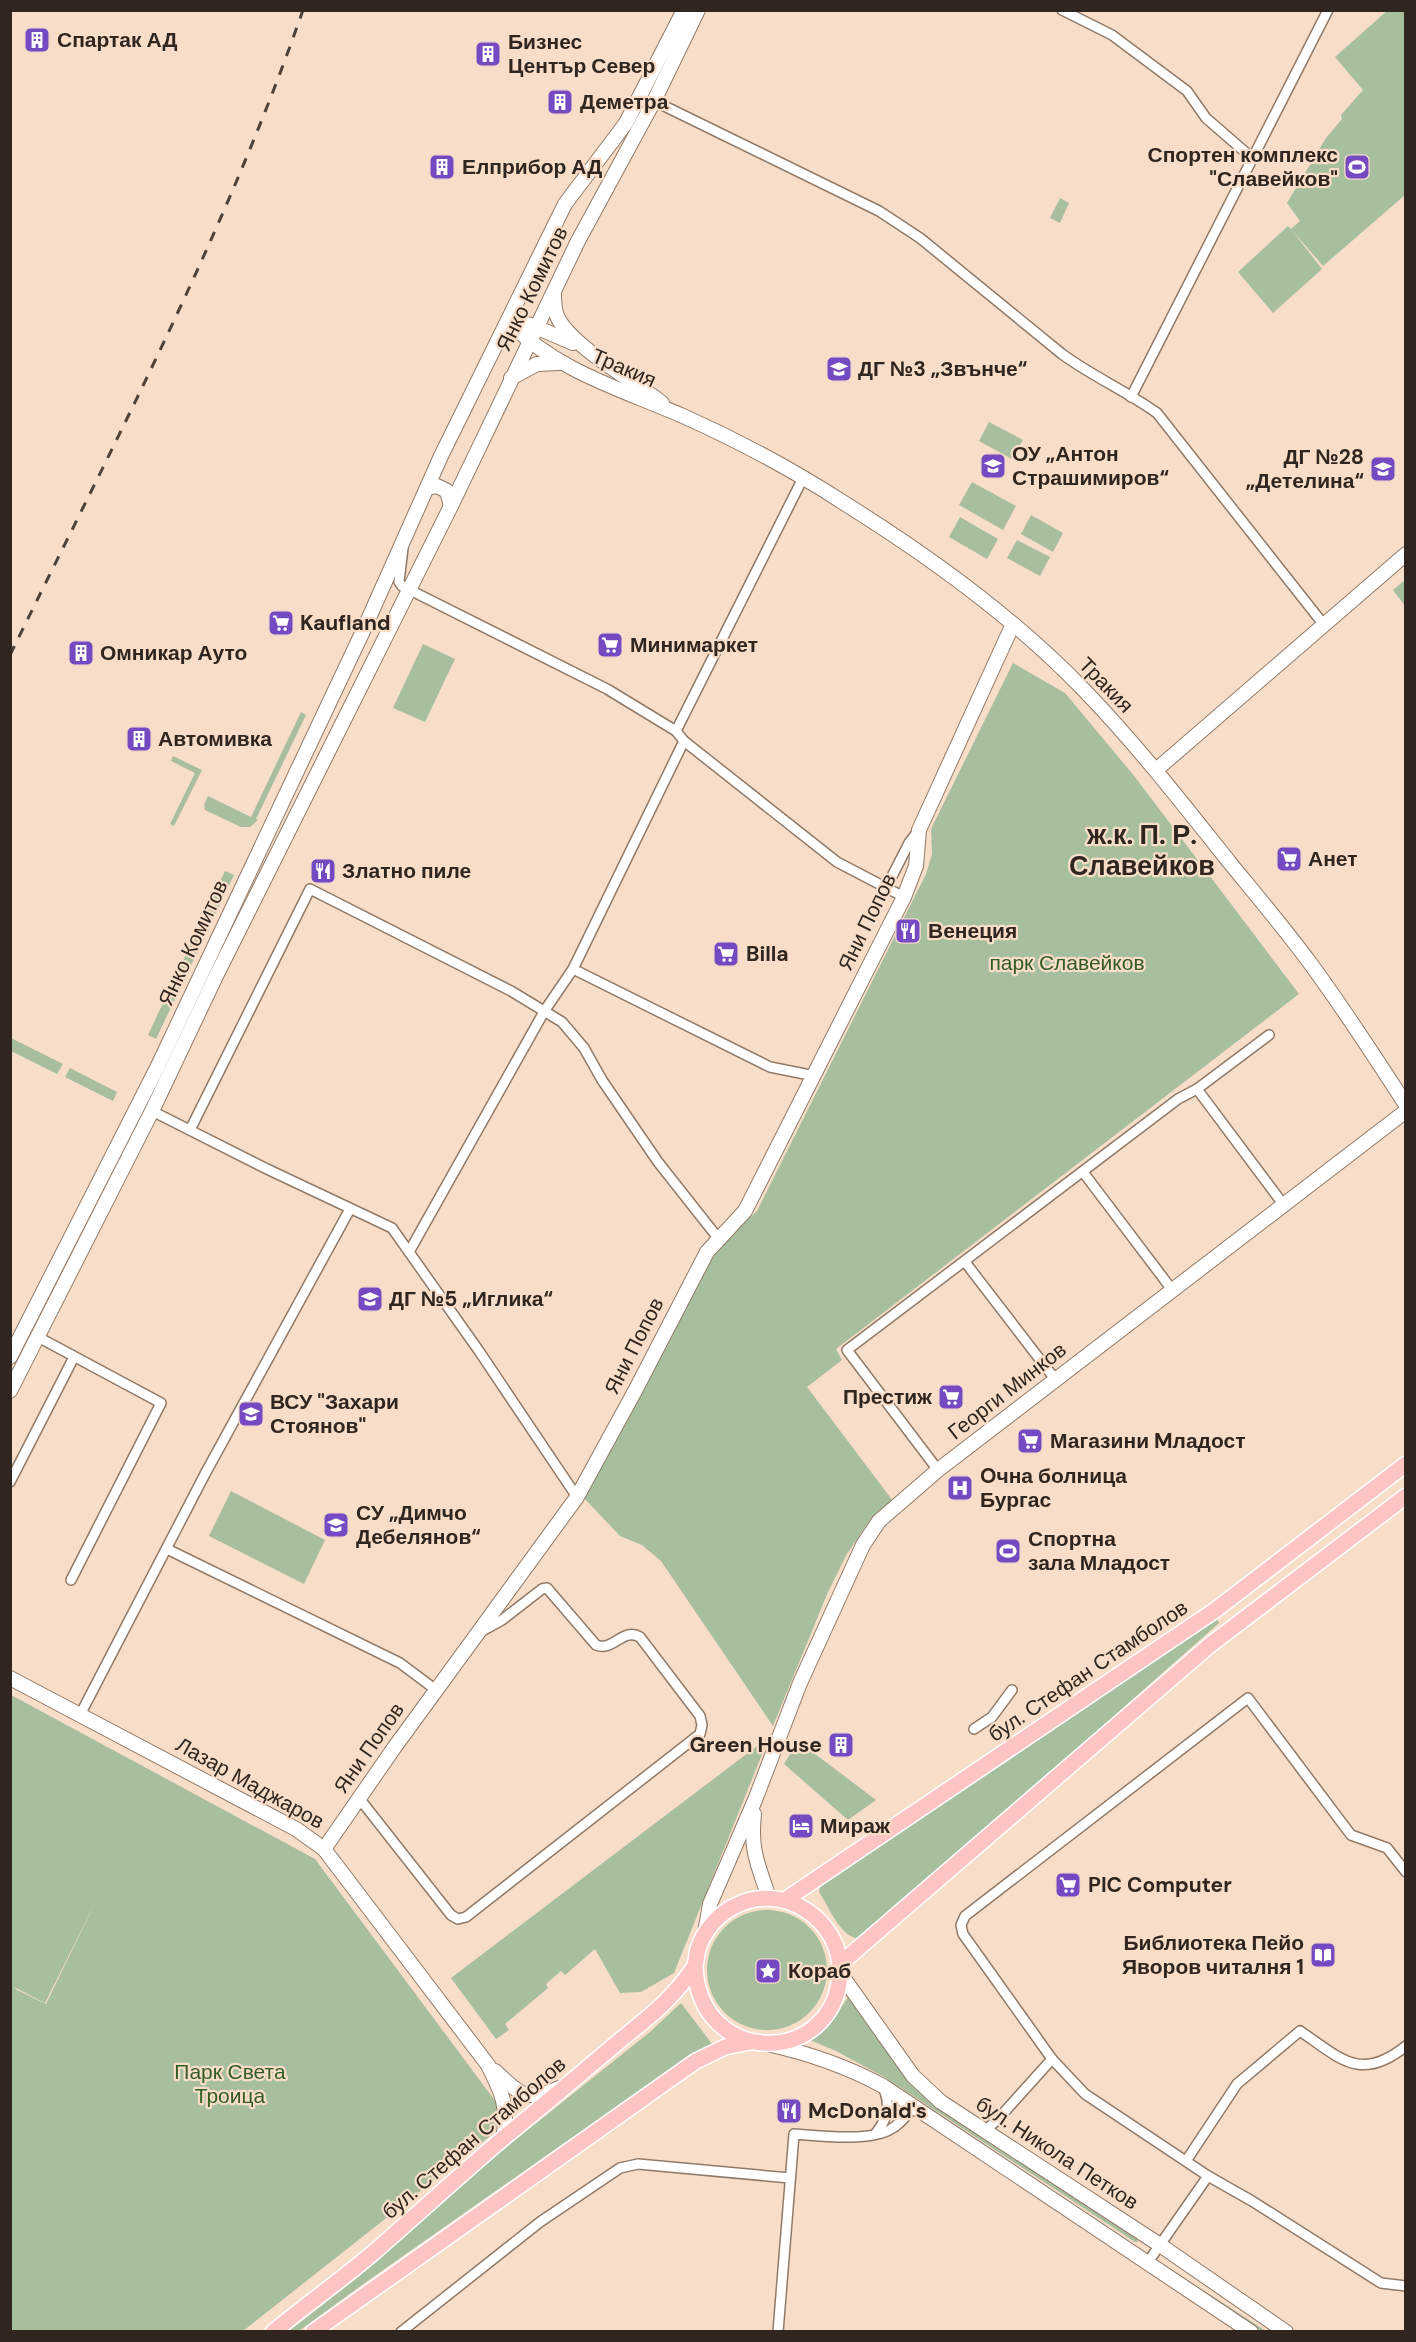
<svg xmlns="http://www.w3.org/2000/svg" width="1416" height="2342" viewBox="0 0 1416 2342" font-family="'DM Sans',sans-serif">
  <rect width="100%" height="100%" fill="#f8ddc9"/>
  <g fill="#a7bf9f" fill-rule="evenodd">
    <path d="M1388,10l17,1v184l-82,71 -32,-37 31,40 -49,44 -35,-41 50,-46 3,3 9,-8 -13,-18 39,-65 16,-19 -1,-4 22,-25 -28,-33z"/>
    <path d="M1060,198l9,5 -9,20 -10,-5z"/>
    <path d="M989,422l34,18 -11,19 -33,-18z"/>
    <path d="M972,482l44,24 -13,24 -44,-25z"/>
    <path d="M1031,515l32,18 -10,19 -32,-18z"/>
    <path d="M960,517l38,22 -11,20 -38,-22z"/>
    <path d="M1017,540l33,17 -10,19 -33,-18z"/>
    <path d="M1405,580v26l-12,-16z"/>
    <path d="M423,644l32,15 -30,63 -32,-14z"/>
    <path d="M1013,663l52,30 70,84 164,217 -463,355 6,11 -35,27 86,114 -23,19 -23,34 -19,38 -55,134 -112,-165 -19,-16 -22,-9 -36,-38 135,-252 38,-35 169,-337 6,-20 -1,-25z"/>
    <path d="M301,712l5,3 -50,104 2,1 -8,7h-9l-36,-17 -1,-5 4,-9 43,21z"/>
    <path d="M173,756l29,14 -28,56 -4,-2 25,-51 -24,-12z"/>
    <path d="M225,871l9,4 -78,164 -8,-4z"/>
    <path d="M11,1038l52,26 -6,10 -46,-23z"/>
    <path d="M70,1068l47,24 -4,9 -48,-24z"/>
    <path d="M231,1491l94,49 -21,44 -95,-48z"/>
    <path d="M1217,1619l2,4 -357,316c-22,0 -32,-31 -43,-47l1,-7z"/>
    <path d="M11,1695l304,164 181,243 3,18 -5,13 -251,198h-232zM98,1897l-52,107 -29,-14 -3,-3 31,16z"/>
    <path d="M769,1737l-95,236 -33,19 -21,1 -25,-44 -30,26 -4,-4 -15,13 2,4 -43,36 4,6 -13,9 -45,-61z"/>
    <path d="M798,1741l78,59 -28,20 -64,-56z"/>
    <circle cx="767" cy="1970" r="60"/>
    <path d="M852,1991c24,44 45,79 82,114l203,134 1,3h-3l-249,-164 -50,-27 -28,-12c21,-12 32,-29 44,-48z"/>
    <path d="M681,2003l31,41 -21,10 -325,228 -67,49h-10l69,-54 136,-120 156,-125z"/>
    <path d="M1166,2266l100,65h-10l-93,-64z"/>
  </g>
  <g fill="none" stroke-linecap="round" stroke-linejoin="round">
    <g stroke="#917a67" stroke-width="12">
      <g id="street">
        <path d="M1062,10l50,25 75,56 19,27 46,40"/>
        <path d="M654,101l225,110 41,27 142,116c30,22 64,37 95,59l167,212"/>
        <path d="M1131,397l197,-387"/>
        <path d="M403,548l-4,34 3,4 205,103 69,42 8,10 153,121 67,35"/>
        <path d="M676,731l127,-253"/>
        <path d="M886,888l23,-45 10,-13"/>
        <path d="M573,969l197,98 45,9"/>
        <path d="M1197,1089l86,115"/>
        <path d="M152,1111l115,58 125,59 87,123 98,146"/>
        <path d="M190,1130l120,-241 201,102 51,31 22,26 18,32 56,82 60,76"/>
        <path d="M1083,1172l90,119"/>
        <path d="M409,1252l136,-242 28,-41 111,-228"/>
        <path d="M965,1262l90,117"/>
        <path d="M38,1337l123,66 -90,177"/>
        <path d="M938,1470l-91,-120 331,-251 19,-10 72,-54"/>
        <path d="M10,1482l64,-125"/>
        <path d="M167,1549l233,114 36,27"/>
        <path d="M80,1715l125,-241 145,-265"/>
        <path d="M974,1729l18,-12 20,-27"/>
        <path d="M359,1798l92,117 7,4 8,-2 234,-183 2,-9 -2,-9 -60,-79c-17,-10 -27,15 -44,8l-49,-57 -5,1 -40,31 -20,11"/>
        <path d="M1052,2059l-89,-125 -2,-9 4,-9 283,-218 103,137 36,13 19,24"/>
        <path d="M985,2131l14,-13 53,-59 33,35 123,82 -60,86"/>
        <path d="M876,2133c12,-15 15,-28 7,-46"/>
        <path d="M1186,2161l51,-77 63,-53c40,27 60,52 106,15"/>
        <path d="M1208,2176l44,25 129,82 25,3"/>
        <path d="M401,2332l139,-110 80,-54 18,-4 152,14"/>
        <path d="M778,2332l16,-198c26,2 76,8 97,-5 10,-5 16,-15 24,-23"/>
      </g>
    </g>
    <g stroke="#917a67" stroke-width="16">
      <g id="secondary">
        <path d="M554,293c0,8 0,16 3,23 12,29 79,66 105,87"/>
        <path d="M508,321c48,50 113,68 175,95 56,25 110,54 161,87 85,53 171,115 240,187 53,55 99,114 146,173 27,33 55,66 80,100 34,46 65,94 96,142"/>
        <path d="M508,321l23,4 42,18"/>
        <path d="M511,378l26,-14 22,-1"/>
        <path d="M427,488l10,-2 10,5 4,15"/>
        <path d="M1156,770l250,-216"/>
        <path d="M10,1357l147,-289 207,-439 77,-173 124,-252 61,-81 58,-113"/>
        <path d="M10,1391l142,-280 64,-135 235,-470 127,-265 76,-140 44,-91"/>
        <path d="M10,1678l286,151 28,20 164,216c14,28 21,42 15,74"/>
        <path d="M754,1814c-4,37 4,50 15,84"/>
        <path d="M324,1849l70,-101 183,-251 59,-108 71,-137 38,-41 159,-314 12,-31 3,-36 94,-206"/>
        <path d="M705,1933l5,-29 45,-104 45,-117 63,-138 16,-24 59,-51 468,-359"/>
        <path d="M840,1973l73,103 28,26 219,143 126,87"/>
        <path d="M767,2044c41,9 79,22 116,42l368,246"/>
        <path d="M495,2071c25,23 31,32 64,17"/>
      </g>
    </g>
    <g stroke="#fff" stroke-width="18">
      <g id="primary">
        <path d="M785,1900l429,-289 192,-147"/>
        <path d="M840,1964l370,-319 196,-149"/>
        <path d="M273,2332c33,-27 68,-52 100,-79 45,-39 89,-80 134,-118 37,-30 73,-61 110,-92 16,-14 35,-27 50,-43 9,-9 19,-21 26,-31 4,-6 3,-13 5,-20 6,-19 21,-36 39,-44 47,-23 106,16 103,69 -6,93 -140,94 -145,-7"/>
        <path d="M313,2332l383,-271 29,-14 25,-5"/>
      </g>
    </g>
    <use href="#street" stroke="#fff" stroke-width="9"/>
    <use href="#secondary" stroke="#fff" stroke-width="14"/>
    <use href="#primary" stroke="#fcc5c3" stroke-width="15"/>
    <path stroke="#4d4138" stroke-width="3" stroke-dasharray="10 10" stroke-linecap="butt" d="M10,655c104,-212 215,-421 293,-645"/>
  </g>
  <defs>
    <g id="building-square" transform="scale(1.35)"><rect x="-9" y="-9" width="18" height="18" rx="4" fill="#7449c1" stroke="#f8ddc9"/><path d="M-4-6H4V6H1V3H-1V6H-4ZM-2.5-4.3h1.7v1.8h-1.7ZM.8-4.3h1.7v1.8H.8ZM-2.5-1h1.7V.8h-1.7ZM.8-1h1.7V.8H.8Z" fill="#fff"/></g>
    <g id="stadium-square" transform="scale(1.35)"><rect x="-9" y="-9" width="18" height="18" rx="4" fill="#7449c1" stroke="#f8ddc9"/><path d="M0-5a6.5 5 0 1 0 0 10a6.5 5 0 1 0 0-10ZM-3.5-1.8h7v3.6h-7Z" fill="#fff"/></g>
    <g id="school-square" transform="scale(1.35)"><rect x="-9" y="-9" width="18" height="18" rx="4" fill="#7449c1" stroke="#f8ddc9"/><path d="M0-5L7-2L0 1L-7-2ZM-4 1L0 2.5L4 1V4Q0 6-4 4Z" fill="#fff"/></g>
    <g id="supermarket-square" transform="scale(1.35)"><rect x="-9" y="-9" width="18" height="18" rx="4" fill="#7449c1" stroke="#f8ddc9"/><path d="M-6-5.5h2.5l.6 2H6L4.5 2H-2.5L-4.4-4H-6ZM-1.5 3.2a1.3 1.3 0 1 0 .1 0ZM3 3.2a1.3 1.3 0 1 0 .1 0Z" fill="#fff"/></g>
    <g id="restaurant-square" transform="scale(1.35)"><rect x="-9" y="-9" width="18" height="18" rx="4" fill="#7449c1" stroke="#f8ddc9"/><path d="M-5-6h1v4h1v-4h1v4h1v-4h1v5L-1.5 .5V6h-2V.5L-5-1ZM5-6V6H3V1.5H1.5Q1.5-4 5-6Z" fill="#fff"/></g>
    <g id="hospital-square" transform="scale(1.35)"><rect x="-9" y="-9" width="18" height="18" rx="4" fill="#7449c1" stroke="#f8ddc9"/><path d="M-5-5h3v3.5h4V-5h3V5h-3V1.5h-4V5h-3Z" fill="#fff"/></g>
    <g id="hotel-square" transform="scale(1.35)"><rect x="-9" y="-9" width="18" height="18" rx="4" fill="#7449c1" stroke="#f8ddc9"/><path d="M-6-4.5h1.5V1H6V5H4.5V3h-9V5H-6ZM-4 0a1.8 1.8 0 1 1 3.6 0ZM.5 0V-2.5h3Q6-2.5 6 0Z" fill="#fff"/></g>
    <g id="library-square" transform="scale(1.35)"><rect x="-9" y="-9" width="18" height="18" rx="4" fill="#7449c1" stroke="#f8ddc9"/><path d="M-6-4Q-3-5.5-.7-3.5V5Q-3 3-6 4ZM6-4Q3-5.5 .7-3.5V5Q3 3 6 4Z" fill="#fff"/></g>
    <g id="sight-square" transform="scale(1.35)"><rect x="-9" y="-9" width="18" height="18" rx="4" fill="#7449c1" stroke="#f8ddc9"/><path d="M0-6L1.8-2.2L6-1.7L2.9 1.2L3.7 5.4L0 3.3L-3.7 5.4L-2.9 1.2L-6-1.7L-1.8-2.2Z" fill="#fff"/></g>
  </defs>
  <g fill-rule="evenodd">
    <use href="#building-square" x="37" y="40"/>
    <use href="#building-square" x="488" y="54"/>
    <use href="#building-square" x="560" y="102"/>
    <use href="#building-square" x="442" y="167"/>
    <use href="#stadium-square" x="1357" y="167"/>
    <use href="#school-square" x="839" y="369"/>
    <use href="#school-square" x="993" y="466"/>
    <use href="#school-square" x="1383" y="469"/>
    <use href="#supermarket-square" x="281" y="623"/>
    <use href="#supermarket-square" x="610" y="645"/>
    <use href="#building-square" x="81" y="653"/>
    <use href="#building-square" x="139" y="739"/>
    <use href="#supermarket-square" x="1289" y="859"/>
    <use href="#restaurant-square" x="323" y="871"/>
    <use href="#restaurant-square" x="908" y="931"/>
    <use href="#supermarket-square" x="726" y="954"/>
    <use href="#school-square" x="370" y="1299"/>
    <use href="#supermarket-square" x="951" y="1397"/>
    <use href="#school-square" x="251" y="1414"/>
    <use href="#supermarket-square" x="1030" y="1441"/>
    <use href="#hospital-square" x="960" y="1488"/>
    <use href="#school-square" x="336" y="1525"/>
    <use href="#stadium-square" x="1008" y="1551"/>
    <use href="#building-square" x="841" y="1745"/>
    <use href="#hotel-square" x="801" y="1826"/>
    <use href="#supermarket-square" x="1068" y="1885"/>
    <use href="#library-square" x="1323" y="1955"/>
    <use href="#sight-square" x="768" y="1971"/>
    <use href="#restaurant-square" x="789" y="2111"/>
  </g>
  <g text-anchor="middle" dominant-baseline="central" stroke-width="4.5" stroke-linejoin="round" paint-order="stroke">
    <g font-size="21" font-weight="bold" fill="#30261f" stroke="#f8ddc9" text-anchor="start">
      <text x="57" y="40">Спартак АД</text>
      <text x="508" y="42">Бизнес<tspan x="508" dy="24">Център Север</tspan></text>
      <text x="580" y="102">Деметра</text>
      <text x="1338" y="155" text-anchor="end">Спортен комплекс<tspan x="1338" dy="24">"Славейков"</tspan></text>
      <text x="462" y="167">Елприбор АД</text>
      <text x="858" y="369">ДГ №3 „Звънче“</text>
      <text x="1012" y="454">ОУ „Антон<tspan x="1012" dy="24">Страшимиров“</tspan></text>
      <text x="1364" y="457" text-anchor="end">ДГ №28<tspan x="1364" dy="24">„Детелина“</tspan></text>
      <text x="300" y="623">Kaufland</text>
      <text x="630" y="645">Минимаркет</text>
      <text x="100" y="653">Омникар Ауто</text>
      <text x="158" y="739">Автомивка</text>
      <text x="1308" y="859">Анет</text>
      <text x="342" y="871">Златно пиле</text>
      <text x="928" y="931">Венеция</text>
      <text x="746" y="954">Billa</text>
      <text x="389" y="1299">ДГ №5 „Иглика“</text>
      <text x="932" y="1397" text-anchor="end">Престиж</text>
      <text x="270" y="1402">ВСУ "Захари<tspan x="270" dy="24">Стоянов"</tspan></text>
      <text x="1050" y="1441">Магазини Mладост</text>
      <text x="980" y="1476">Oчна болница<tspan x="980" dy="24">Бургас</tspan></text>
      <text x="356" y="1513">СУ „Димчо<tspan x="356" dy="24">Дебелянов“</tspan></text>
      <text x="1028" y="1539">Спортна<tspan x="1028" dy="24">зала Младост</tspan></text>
      <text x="822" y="1745" text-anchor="end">Green House</text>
      <text x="820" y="1826">Мираж</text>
      <text x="1088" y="1885">PIC Computer</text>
      <text x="1304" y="1943" text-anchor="end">Библиотека Пейо<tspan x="1304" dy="24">Яворов читалня 1</tspan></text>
      <text x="788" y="1971">Кораб</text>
      <text x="808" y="2111">McDonald's</text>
    </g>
    <g font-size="21" fill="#30261f" stroke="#f8ddc9">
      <text transform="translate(532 289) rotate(-64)">Янко Комитов</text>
      <text transform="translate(624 368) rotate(23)">Тракия</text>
      <text transform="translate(1106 685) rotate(46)">Тракия</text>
      <text transform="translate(867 922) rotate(-64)">Яни Попов</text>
      <text transform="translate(193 943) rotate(-65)">Янко Комитов</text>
      <text transform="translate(634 1346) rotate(-63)">Яни Попов</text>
      <text transform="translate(1007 1391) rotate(-38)">Георги Минков</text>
      <text transform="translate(1088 1671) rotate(-34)">бул. Стефан Стамболов</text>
      <text transform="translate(369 1748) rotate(-55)">Яни Попов</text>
      <text transform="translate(250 1783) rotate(29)">Лазар Маджаров</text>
      <text transform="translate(474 2138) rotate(-41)">бул. Стефан Стамболов</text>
      <text transform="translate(1057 2153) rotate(33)">бул. Никола Петков</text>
    </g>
    <g font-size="21" fill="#325c24" stroke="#f8ddc9">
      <text x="1067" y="963">парк Славейков</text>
      <text x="230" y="2072">Парк Света<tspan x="230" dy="24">Троица</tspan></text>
    </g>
    <g font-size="27" font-weight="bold" fill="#30261f" stroke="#f8ddc9">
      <text x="1142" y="834">ж.к. П. Р.<tspan x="1142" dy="31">Славейков</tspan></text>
    </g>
  </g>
  <rect width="1416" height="2342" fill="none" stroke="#30261f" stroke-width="24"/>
</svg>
